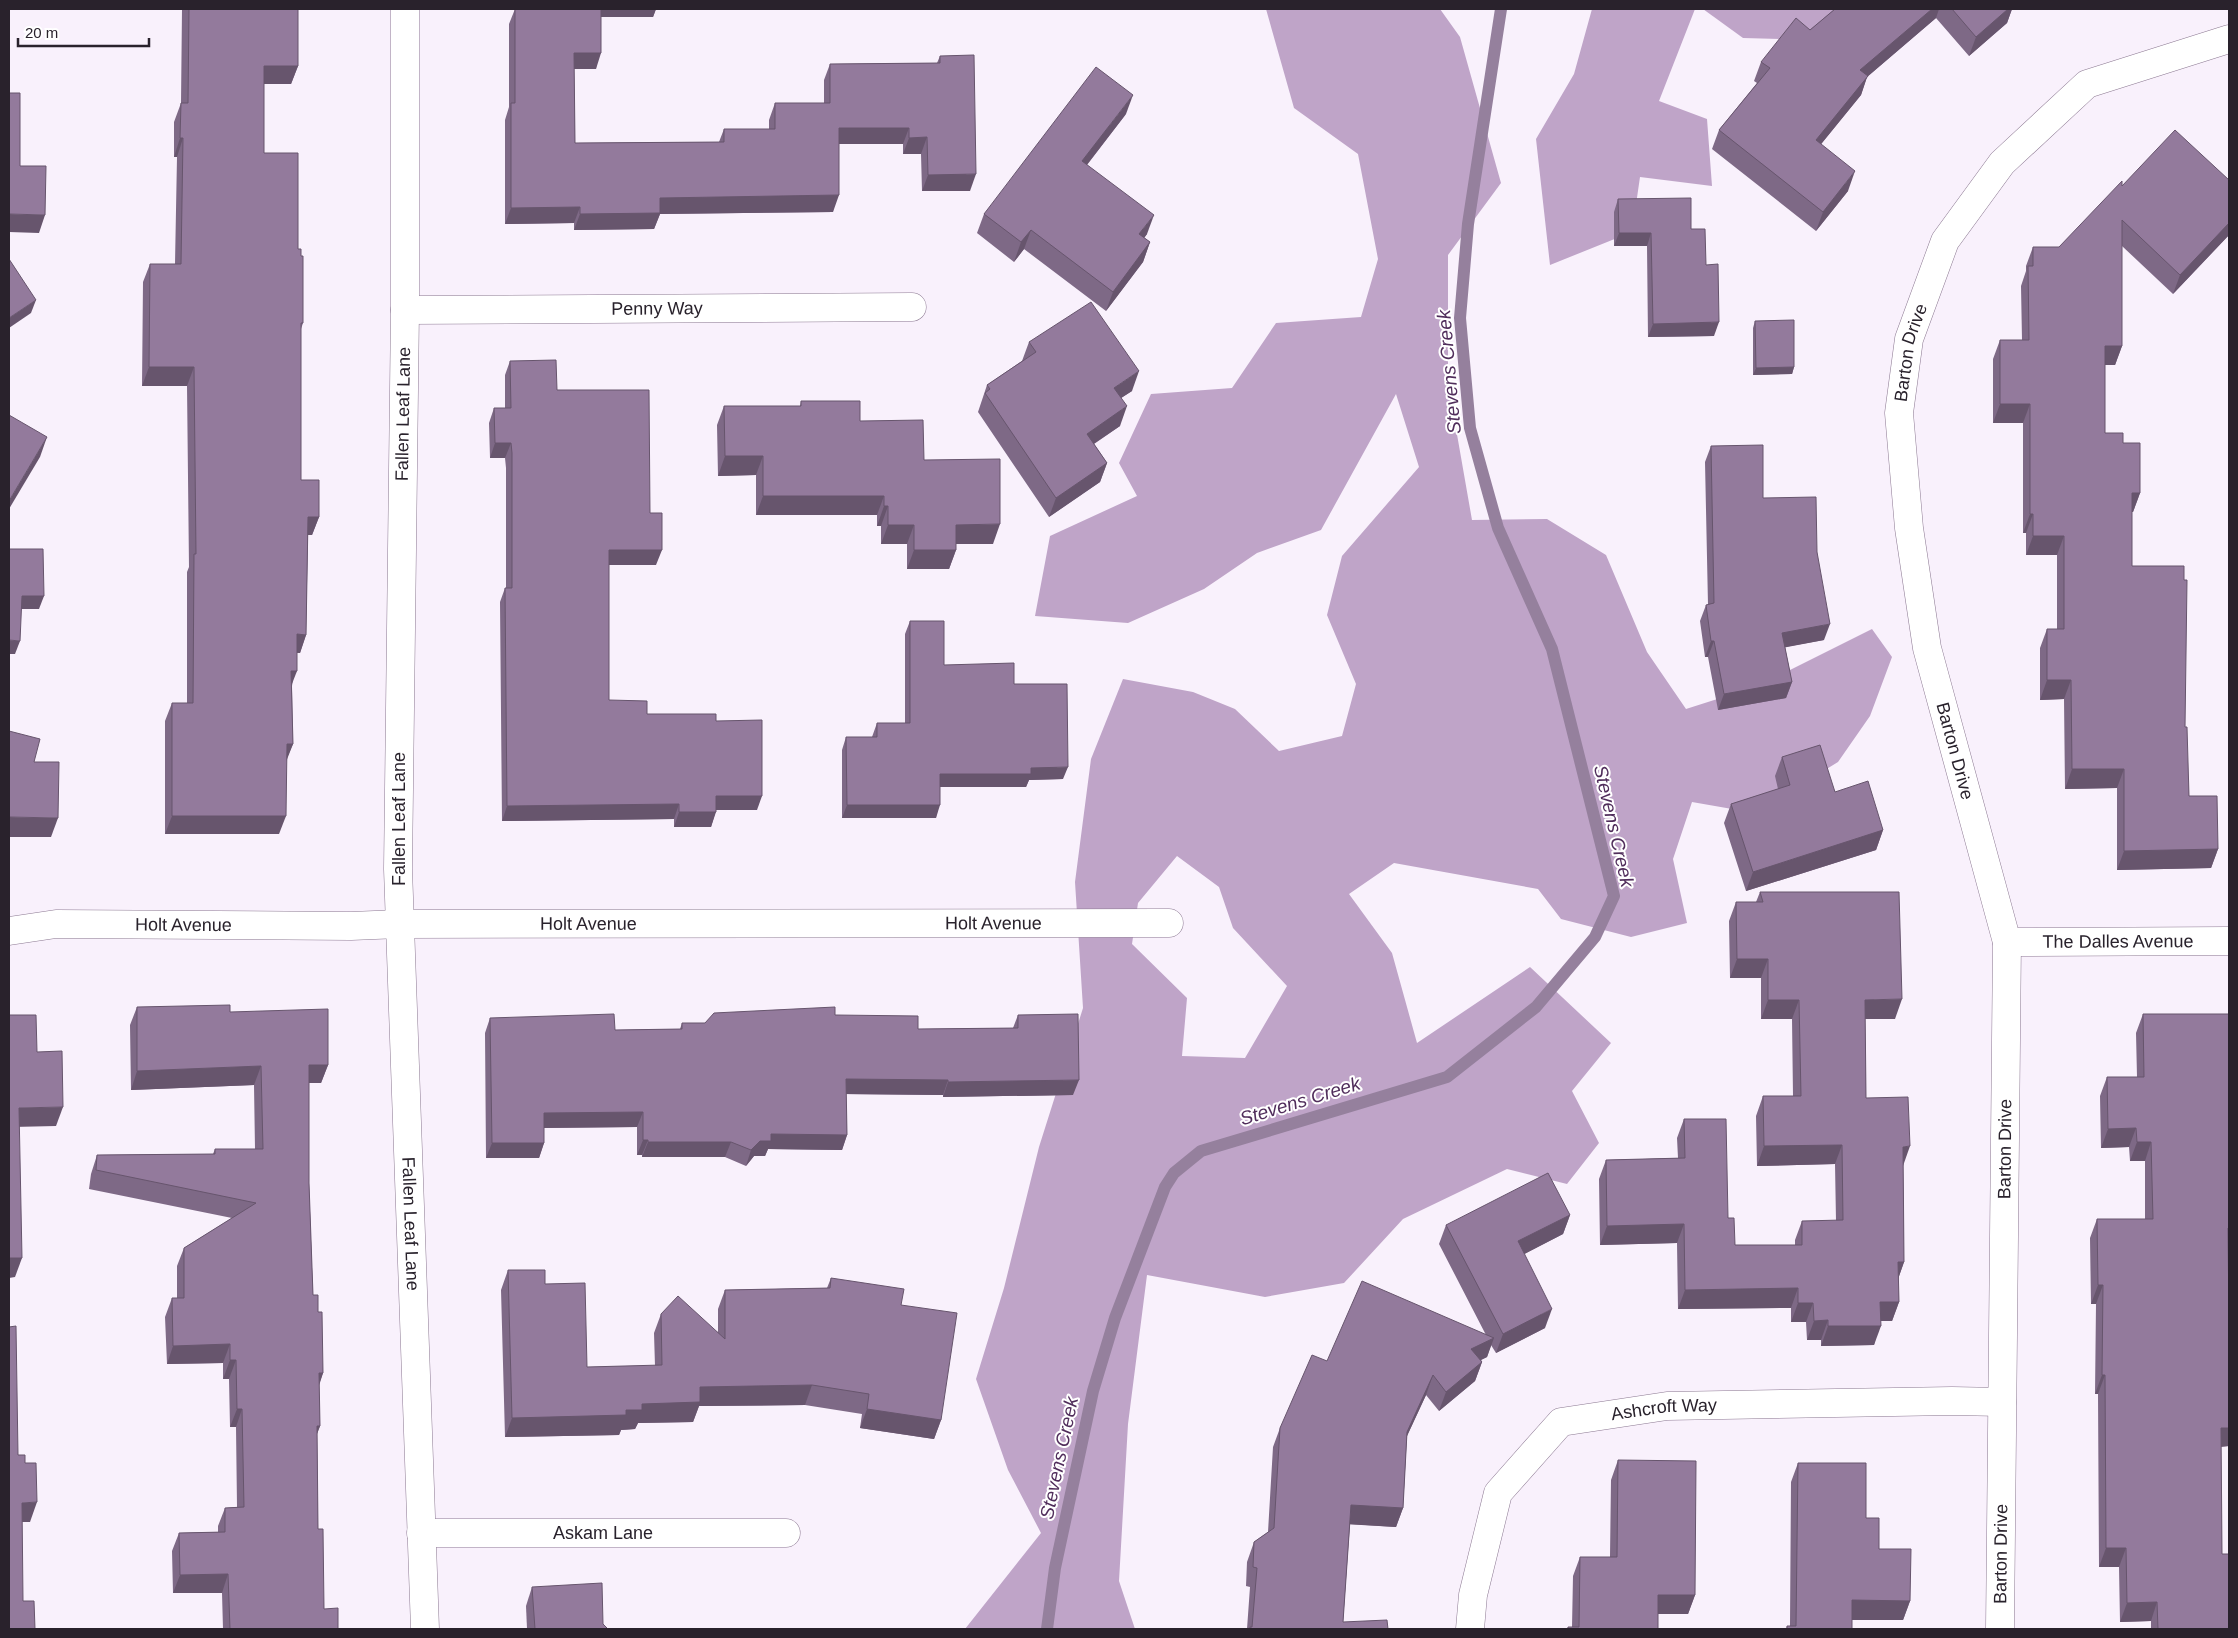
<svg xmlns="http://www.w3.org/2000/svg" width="2238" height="1638" viewBox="0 0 2238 1638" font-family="Arial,sans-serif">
  <rect width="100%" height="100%" fill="#f9f1fc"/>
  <g fill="#bfa4c8" fill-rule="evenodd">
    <path d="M1266,9h174l20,28 41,146 -53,72v128l24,137 75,-1 59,36 41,97 39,57 72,-23 114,-57 20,28 -22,59 -32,46 -83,51 -63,-11 -19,57 14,64 -56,14 -70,-18 -23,-30 -144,-26 -45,31 43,59 25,90 113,-76 81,76 -39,48 27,52 -32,41 -60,-15 -104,50 -59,64 -79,14 -118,-22 -19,149 -9,157 16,48h-170l76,-96 -33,-63 -32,-91 28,-91 35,-141 44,-139 -8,-126 16,-123 32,-80 70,13 42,17 44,42 63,-15 14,-52 -29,-69 15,-59 77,-89 -23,-73 -75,136 -64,23 -53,36 -76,34 -93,-7 15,-80 87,-40 -18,-33 32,-69 81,-6 44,-65 85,-6 17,-58 -20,-105 -64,-46zM1177,856l42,31 14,41 54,58 -42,72 -63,-2 5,-58 -55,-54 6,-41z"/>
    <path d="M1592,9h103l-36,92 48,18 5,67 -72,-9 -8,55 -82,33 -14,-126 38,-65z"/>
    <path d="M1703,9h145l-28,31 -77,-2z"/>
  </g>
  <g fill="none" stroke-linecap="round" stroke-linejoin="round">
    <path stroke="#95809d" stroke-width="12" d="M1047,1629l8,-61 38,-177 22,-73 50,-131 9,-14 27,-22 246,-74 89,-70 59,-70 19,-41 -62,-247 -54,-121 -28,-100 -10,-110 8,-94 33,-215"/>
    <g stroke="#8c7992" stroke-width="29">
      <g id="minor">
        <path id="s1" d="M405,9v301l-7,559 27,760"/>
        <path id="s2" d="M405,310l507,-3"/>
        <path id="s3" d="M9,931l47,-7 295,2 48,-2 770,-1"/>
        <path id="s4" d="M2007,942l222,-1"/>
        <path id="s5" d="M421,1533h365"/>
        <path id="s6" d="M1470,1629l3,-34 25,-102 63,-71 106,-16 285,-5 50,1"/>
        <path id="s7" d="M2000,1629l7,-687 -80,-294 -18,-120 -10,-115 10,-74 36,-98 57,-78 85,-79 142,-45"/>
      </g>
    </g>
    <use href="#minor" stroke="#fff" stroke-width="28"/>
  </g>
  <g fill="#7e6986">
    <path d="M182,9h116v57l-7,18h-27v69l34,96 5,74 -2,6v151l18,37 -7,18h-4l-2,100 -6,18h-3l-5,33 1,58 -7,16 -7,74h-114v-113l7,-18h15v-131l2,-5 -2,-181h-45l1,-104 7,-18h25l2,-107h-3v-35l7,-19z"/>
    <path d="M515,9h141l-3,8h-52l-5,52h-22l1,74 144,-1 5,-13h45v-9l6,-17h49v-23l6,-16 107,-1 3,-7 30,135h-48l-1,-37h-18v-10h-64l-6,68 -173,2 -6,15 -80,1v-7l-69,1v-104l4,-13v-83z"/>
    <path d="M1835,9h177l-5,14 -38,33 -33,-38 -69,59 -6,18 -40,49 27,47 -32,40 -104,-82 7,-19 38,-47 -3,-2 7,-19 49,-32z"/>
    <path d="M1126,114l-39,51 60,69 -3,4 6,4 -7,20 -37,49 -82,-62 -10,13 -37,-29 7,-19z"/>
    <path d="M2229,180v55l-56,59 -51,-48v100l-7,19h-10v68l18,10 17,50 -7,19h-1v54l53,161 4,69 29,53 -7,19 -94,2v-82l-52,1 -1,-90 -24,1v-52l7,-19h10v-74h-31v-22h-3v-110h-30v-64l7,-19h22l-1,-54 5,-15v-5l7,-19h26l63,-61z"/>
    <path d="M1618,199l73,30 23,107 -66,1 -1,-91h-33v-34z"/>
    <path d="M1755,321l39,46 -2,7 -39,1v-47z"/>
    <path d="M1029,342l103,49 -11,7 -1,28 -26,18 13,19 -7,19 -51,35 -71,-105 9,-27 35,-24z"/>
    <path d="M510,361l47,29 93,123 6,52h-47v135l38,14 69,7 41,89h-41l-5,17h-37v-8l-172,2 -2,-219 5,-14h1v-120l-1,-10h-15l-1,-35 5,-15h11v-33z"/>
    <path d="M801,401l59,20 64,39 69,84h-37v6l-7,19h-42v-25h-26v-18h-4v-11h-121v-40l-38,1 -1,-51 7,-19h76z"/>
    <path d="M1711,446l106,106 7,88 -39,7 7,35 -6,16 -68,12 -10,-53h-3l-5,-36 6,-16h2l-3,-143z"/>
    <path d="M910,621l34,44 70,19 49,95 -34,1 -3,7h-86l-4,31h-94v-68l4,-13h26l5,-14h28v-89z"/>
    <path d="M1782,757l53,35 48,38 -7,20 -130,41 -22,-68 7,-19 47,-15 -3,-13z"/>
    <path d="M1760,892l135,127h-30l1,79 37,67 1,97 -6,17 1,23 -7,19h-12l-6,24 -53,1v-6h-14l-1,-18h-15v-14l-113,1 -1,-66 -77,2 -1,-66 7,-19 72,-2 -1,-20 7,-19 44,99 7,27h60v-5l7,-19h34l-1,-57 -78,2 -1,-50 7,-20h30l-1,-77h-31v-41h-31l-1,-57 7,-19h20z"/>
    <path d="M137,1007l93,5 98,53 -7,18h-12v100l4,112 5,17 5,61 -4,11 1,42 -3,8 1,95 6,80 14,20h-115l-1,-36h-49l-1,-42 7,-18 39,-1v-6l7,-18 12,-1 -1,-80h-6l-1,-48h-6v-16l-56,1 -2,-47 7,-19h5v-32l7,-18 48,-30 -143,-29 2,-15 6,-19 116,-1 2,-5h40l-1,-64 -123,5 -1,-65z"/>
    <path d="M2143,1014l85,233 1,74v125l-8,1 1,107 7,75h-78v-8l-31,1 -1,-55h-20l-1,-173h-3l1,-90h-5l-1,-66 7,-19h48v-58h-15l-1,-14 -28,1 -1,-52 7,-19h30l-1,-44z"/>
    <path d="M835,1015l83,14 95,-1 5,-13 55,80 -130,2v-2l-97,-1 1,41 -5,15 -74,-1 -3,7h-11l-8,10 -21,-9h-83v-2h-5v-28l-93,1v15l-5,15h-53l-1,-125 5,-15 125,12 65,-1 2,-6h23z"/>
    <path d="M1570,1215l-7,19 -39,20 21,74 -49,25 -5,-8 -4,12 -6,3 1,2 -7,19 -36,30 -13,-16 -19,41 -4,72 -7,19 -46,-3 -7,98 45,7h-141l3,-42 -4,-1 1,-24 7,-20 14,-10 5,-85 7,-19 47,-67 159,-26 -47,-91 7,-19z"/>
    <path d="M508,1270l37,14 42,83 68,-1 -1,-33 7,-19 57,18v-23l7,-19 102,-2 4,-10 70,27 40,115 -7,19 -74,-11 2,-14 -57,-9 -106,1 -6,16 -55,1 -3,6 -14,1 -2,5 -114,2 -4,-147z"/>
    <path d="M1618,1460l77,135 -7,19h-30v15h-91l1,-2h4l1,-51 7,-19h30l1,-77z"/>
    <path d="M1798,1463l68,55 13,31 31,52 -7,19h-51v9h-66l1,-3h3l1,-144z"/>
    <path d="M532,1587l71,37 5,5h-81l-1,-23z"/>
  </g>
  <g fill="#67556d">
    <path d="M598,9h58l-3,8h-57z"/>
    <path d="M1932,9h7l-3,9 -69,59 -6,18 -52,64 7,-19 44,-70z"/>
    <path d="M2008,9h4l-5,14 -38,33 7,-19z"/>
    <path d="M574,53h27l-5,16h-28z"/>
    <path d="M264,66h34l-7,18h-34z"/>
    <path d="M1133,95l-7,19 -51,66 7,-19z"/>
    <path d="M839,128h70l-6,16h-70z"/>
    <path d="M927,137l-6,17h-18l6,-16z"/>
    <path d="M180,138h3l-6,19h-3z"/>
    <path d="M1855,171l-7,20 -32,40 7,-19z"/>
    <path d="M976,174l-6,17h-48l6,-16z"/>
    <path d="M839,195l-6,17 -173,2 -6,15 -80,1 6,-16 80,-16z"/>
    <path d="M580,207l-6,16 -69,1 6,-16z"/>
    <path d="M9,214l36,1 -6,18 -30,-1z"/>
    <path d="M1154,215l-7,19 -15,20 7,-20z"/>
    <path d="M2229,223v12l-56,59 7,-19z"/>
    <path d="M1031,230l-7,19 -10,13 7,-20z"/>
    <path d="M1619,233h32l-4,13h-33z"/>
    <path d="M1150,242l-7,20 -37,49 7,-19z"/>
    <path d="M36,300l-5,13 -22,15v-10z"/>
    <path d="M1719,322l-5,14 -66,1 5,-13z"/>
    <path d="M2105,346h17l-7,19h-17z"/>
    <path d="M149,367h45l-7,19h-45z"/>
    <path d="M1794,367l-2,7 -39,1 3,-7z"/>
    <path d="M1139,371l-7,20 -25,16 7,-19z"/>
    <path d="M2000,404h30l-7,19h-30z"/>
    <path d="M1127,406l-7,20 -40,27 7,-19z"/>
    <path d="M47,437l-7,20 -31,52v-8z"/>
    <path d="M495,443h16l-6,15h-15z"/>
    <path d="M725,456h38l-7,19 -38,1z"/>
    <path d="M1107,463l-7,19 -51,35 7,-19z"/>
    <path d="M2132,493h8l-7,19h-8z"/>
    <path d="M763,496h121l-7,19h-121z"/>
    <path d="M884,506h4l-7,20h-4z"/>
    <path d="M2030,514h3l-7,19h-3z"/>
    <path d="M308,517h11l-7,18h-11z"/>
    <path d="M1000,524l-7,20h-44l7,-19z"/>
    <path d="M888,525h26l-7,19h-26z"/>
    <path d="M2033,536h31l-7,19h-31z"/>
    <path d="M609,550h53l-6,15h-52z"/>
    <path d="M914,550h42l-7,19h-42z"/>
    <path d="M22,596h22l-5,13h-22z"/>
    <path d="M1830,624l-6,16 -48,9 6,-16z"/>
    <path d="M297,634l9,1 -6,18 -10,-1z"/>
    <path d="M9,640l11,1 -5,13h-6z"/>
    <path d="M1711,641h3l-6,16h-3z"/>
    <path d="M291,671h6l-7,18z"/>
    <path d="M2047,680h24l-7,19 -24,1z"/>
    <path d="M1792,682l-6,16 -68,12 6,-16z"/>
    <path d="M287,744h6l-7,18z"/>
    <path d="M1068,767l-5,12 -34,1 -3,7h-90l4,-13 91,-6z"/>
    <path d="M2072,769h52l-7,19 -52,1z"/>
    <path d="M716,796h46l-5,14h-46z"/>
    <path d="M679,804l-5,15 -172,2 5,-15z"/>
    <path d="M847,805h93l-4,13h-94z"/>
    <path d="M679,812h37l-5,15h-37z"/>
    <path d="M172,816h114l-7,18h-114z"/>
    <path d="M9,817l49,1 -7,19h-42z"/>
    <path d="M1883,830l-7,20 -130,41 7,-19z"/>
    <path d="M2218,849l-7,19 -94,2 7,-19z"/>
    <path d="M1737,959h31l-7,19h-31z"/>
    <path d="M1902,999l-7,20h-37l7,-19z"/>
    <path d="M1768,1000h31l-7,19h-31z"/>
    <path d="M309,1065h19l-7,18h-18z"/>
    <path d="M261,1066l-7,19 -123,5 6,-19z"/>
    <path d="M846,1079l102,1 -5,15 -103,-1z"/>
    <path d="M1079,1080l-6,15 -130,2 5,-15z"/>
    <path d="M63,1107l-7,19 -44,1 7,-19z"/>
    <path d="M643,1112l-6,15 -99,1 6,-15z"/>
    <path d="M2136,1128l-7,19 -28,1 7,-19z"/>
    <path d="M771,1134l76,1 -5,15 -74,-1 -3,7h-11l-8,10 5,-16 9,-9z"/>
    <path d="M643,1140h5l-6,15h-5z"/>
    <path d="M648,1142h83l-6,15h-83z"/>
    <path d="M2137,1142h14l-6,19h-15z"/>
    <path d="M492,1143h52l-5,15h-53z"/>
    <path d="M1842,1145l-7,19 -78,2 7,-20z"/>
    <path d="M1910,1146l-7,20v-19z"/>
    <path d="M1570,1215l-7,19 -52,27 7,-20z"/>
    <path d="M1684,1224l-7,19 -77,2 7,-19z"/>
    <path d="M2228,1228h1v15l-1,4z"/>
    <path d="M9,1258h13l-7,19 -6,1z"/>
    <path d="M1898,1262h6l-7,20z"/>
    <path d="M2098,1285h5l-7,19h-5z"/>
    <path d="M1798,1288l-7,20 -113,1 7,-19z"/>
    <path d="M1880,1302h19l-7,19h-19z"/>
    <path d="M1798,1303h15l-7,19h-15z"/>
    <path d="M1552,1309l-7,19 -49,25 7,-19z"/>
    <path d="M1828,1320l-7,20h-14l7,-19z"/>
    <path d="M1828,1326h53l-7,19 -53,1z"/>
    <path d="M1494,1338l-7,19 -23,11 7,-19z"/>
    <path d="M230,1344l-7,19 -56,1 6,-18z"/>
    <path d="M230,1360h6l-7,19h-6z"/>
    <path d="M1482,1362l-7,19 -36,30 7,-19z"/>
    <path d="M319,1373h4l-6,19z"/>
    <path d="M1433,1375l-7,20 -26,56 7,-19z"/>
    <path d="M2102,1375h3l-7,19h-3z"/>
    <path d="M812,1385l-7,20 -106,1 -6,16 -55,1 -3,6 -14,1 -2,5 -114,2 7,-19 114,-8 16,-6 58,-17z"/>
    <path d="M237,1409h5l-6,18h-6z"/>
    <path d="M867,1409l74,11 -7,19 -74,-11z"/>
    <path d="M317,1426h3l-7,18z"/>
    <path d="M2221,1428h8v18l-15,1z"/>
    <path d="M37,1502l-7,20h-15l7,-19z"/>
    <path d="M1351,1505l52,3 -7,19 -52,-3z"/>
    <path d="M2106,1548h20l-7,19h-20z"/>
    <path d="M228,1574l-6,19h-49l7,-18z"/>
    <path d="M1658,1595h37l-7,19h-37z"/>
    <path d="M1852,1600l58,1 -7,19h-58z"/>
    <path d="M2157,1602l-6,19 -31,1 7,-19z"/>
  </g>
  <g fill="#937a9c" stroke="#67556d">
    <path d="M189,9h109v57h-34v87h34v96h3v7h2v67h-2v157h18v37h-11l-2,118 -9,-1v37h-6l2,73h-6l-1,72h-114v-113h21l1,-149h2l-2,-187h-45l1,-103h31l2,-126h-3l1,-35h7z"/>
    <path d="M515,9h86v44h-27l1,90 149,-1v-13h51v-26h55v-39l110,-1v-7l34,-1 2,119 -48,1 -1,-38 -18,1v-10h-70v67l-179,3v15l-80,1v-7l-69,1v-105h4z"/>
    <path d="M1835,9h97l-72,61 8,6 -52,64 39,31 -32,41 -104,-82 51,-62 -9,-6 35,-44 14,12z"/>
    <path d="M1952,9h56l-32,28z"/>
    <path d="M1096,67l37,28 -51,66 72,54 -15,19 11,8 -37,50 -82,-62 -10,12 -37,-28z"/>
    <path d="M9,93h11v73h26l-1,49 -36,-1z"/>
    <path d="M2175,130l54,50v43l-49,52 -58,-55v126h-17v87h18v10h17v50h-8v73h52v14h3l-2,147h2l2,69h28l1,53 -94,2v-82h-52l-1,-89h-24v-51h17v-93h-31v-22h-3v-110h-30v-64h29l-1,-74h5v-19h26l63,-66v5z"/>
    <path d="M1691,198v31h14l1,36 12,-1 1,58 -66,2 -2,-91h-32l-1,-34z"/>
    <path d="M9,259l27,41 -27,18z"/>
    <path d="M1091,302l48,69 -25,17 13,18 -40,28 20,29 -51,35 -71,-105 5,-4 -3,-4 49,-33 -7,-10z"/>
    <path d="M1794,320v47l-38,1 -1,-47z"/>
    <path d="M556,360l1,30h92l1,123h12v37h-53v150l38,1v13h69v7l46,-1v76h-46v16h-37v-8l-172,2 -2,-218h7v-135l-1,-10h-16l-1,-35h17l-1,-47z"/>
    <path d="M801,401h59v20l63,-1 1,40 76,-1v65l-44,1v25h-42v-25h-26v-19h-4v-10h-121v-40h-38l-1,-50h77z"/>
    <path d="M9,415l38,22 -38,64z"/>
    <path d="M1763,445v53l53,-1 1,55 13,72 -48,9 10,49 -68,12 -10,-53h-3l-5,-36 8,-2 -3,-157z"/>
    <path d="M9,549h34l1,47h-22l-2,45 -11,-1z"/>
    <path d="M910,621h34v44l70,-2v21h53l1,83 -37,1v6h-91v31h-93l-1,-68h31v-14h33z"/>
    <path d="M9,731l31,8 -6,23h25l-1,56 -49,-1z"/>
    <path d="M1820,745l15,47 33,-11 15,49 -130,42 -22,-68 59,-19 -8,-28z"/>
    <path d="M1760,892h139l3,107 -37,1 1,98 42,-1 2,49 -7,1 1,115h-6l1,40h-19l1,24h-53v-6l-14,1 -1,-18h-15v-15l-113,2 -1,-66 -77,2 -1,-66 79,-2 -1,-39h42l2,99h6l1,27h67v-24l41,-1 -1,-75 -78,1 -1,-50h38l-2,-96h-31v-41h-31l-1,-57h27z"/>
    <path d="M230,1005v7l98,-3v56h-19v118l4,112h5v17h4l1,61h-4l1,53h-3l1,103h5l1,80 14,-1v21h-108l-2,-55 -48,1 -1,-42 46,-1v-24l19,-1 -2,-98h-5l-1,-49h-6v-16l-57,2 -1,-48h12v-50l72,-45 -160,-33 1,-15 118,-1v-5h48l-2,-83 -124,5v-64z"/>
    <path d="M835,1007v8l83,1v13l100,-1v-13l60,-1 1,66 -131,2v-2l-102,-1 1,56 -76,-1v7h-11l-9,9 -20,-8h-83v-2h-5v-28l-99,1v30h-52l-2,-125 124,-4 1,16 67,-1v-6h23l9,-10z"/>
    <path d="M2143,1014h86v214h-1l1,93v107h-8l1,126h7v75h-71l-1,-27 -30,1 -1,-55h-20l-1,-173h-3l1,-90h-5l-1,-66h56l-2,-77h-14l-1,-14 -28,1 -1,-52h37z"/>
    <path d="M9,1015h27l1,37 25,-1 1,56 -44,1 3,150h-13z"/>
    <path d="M1548,1173l22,42 -52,26 34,68 -49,25 -57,-109z"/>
    <path d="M508,1270h37v14l40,-1 2,84 75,-2 -1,-51 17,-18 47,43v-49l105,-2 1,-10 73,11 -3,16 56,8 -16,107 -74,-11 2,-15 -57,-9 -112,2v15l-58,2v6h-16v5l-114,3z"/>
    <path d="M1362,1281l132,57 -23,11 11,13 -36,30 -13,-17 -26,57 -4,76 -52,-3 -8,117 44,-2 1,9h-138v-2h2l5,-59 -4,-1 1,-25 20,-14 6,-100 32,-73 15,6z"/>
    <path d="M16,1326l2,129h7v8h11l1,39 -15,1 1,98h11l1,28h-26v-302z"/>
    <path d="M1618,1460l78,1 -1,134h-37v34h-90v-2h11l1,-70h37z"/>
    <path d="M1798,1463h68v55h13v31h32l-1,52 -58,-1v29h-65v-3h9z"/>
    <path d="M602,1583l1,41 5,5h-73l-3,-42z"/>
  </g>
  <g text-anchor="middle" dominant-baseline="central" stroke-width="4" stroke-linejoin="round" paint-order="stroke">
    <g font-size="18" fill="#29222c" stroke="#fff">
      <text stroke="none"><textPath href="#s2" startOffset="252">Penny Way</textPath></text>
      <text stroke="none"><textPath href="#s7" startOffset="1290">Barton Drive</textPath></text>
      <text transform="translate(403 414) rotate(-89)">Fallen Leaf Lane</text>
      <text transform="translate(1955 751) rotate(75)">Barton Drive</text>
      <text transform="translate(399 819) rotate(-90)">Fallen Leaf Lane</text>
      <text stroke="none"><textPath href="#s3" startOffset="985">Holt Avenue</textPath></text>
      <text stroke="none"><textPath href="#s3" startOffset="580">Holt Avenue</textPath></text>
      <text stroke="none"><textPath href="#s3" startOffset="175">Holt Avenue</textPath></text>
      <text stroke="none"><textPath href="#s4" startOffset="111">The Dalles Avenue</textPath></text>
      <text stroke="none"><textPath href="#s7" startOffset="480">Barton Drive</textPath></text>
      <text stroke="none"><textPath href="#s1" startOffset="1215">Fallen Leaf Lane</textPath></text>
      <text stroke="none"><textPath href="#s6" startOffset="338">Ashcroft Way</textPath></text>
      <text stroke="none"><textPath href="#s5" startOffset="182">Askam Lane</textPath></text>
      <text stroke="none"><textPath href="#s7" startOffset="75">Barton Drive</textPath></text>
    </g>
    <g font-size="19" font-style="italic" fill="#502d5b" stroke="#fff">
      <text transform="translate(1449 372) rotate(-95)">Stevens Creek</text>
      <text transform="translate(1614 826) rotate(77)">Stevens Creek</text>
      <text transform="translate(1300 1101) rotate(-17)">Stevens Creek</text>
      <text transform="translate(1059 1458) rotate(-78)">Stevens Creek</text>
    </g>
  </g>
  <rect width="2238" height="1638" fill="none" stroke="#29222c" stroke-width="20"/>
  <path d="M18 38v8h131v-8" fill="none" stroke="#29222c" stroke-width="2.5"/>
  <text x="25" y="38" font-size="15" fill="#29222c" stroke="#ffffff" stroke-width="4" paint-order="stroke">20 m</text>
</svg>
